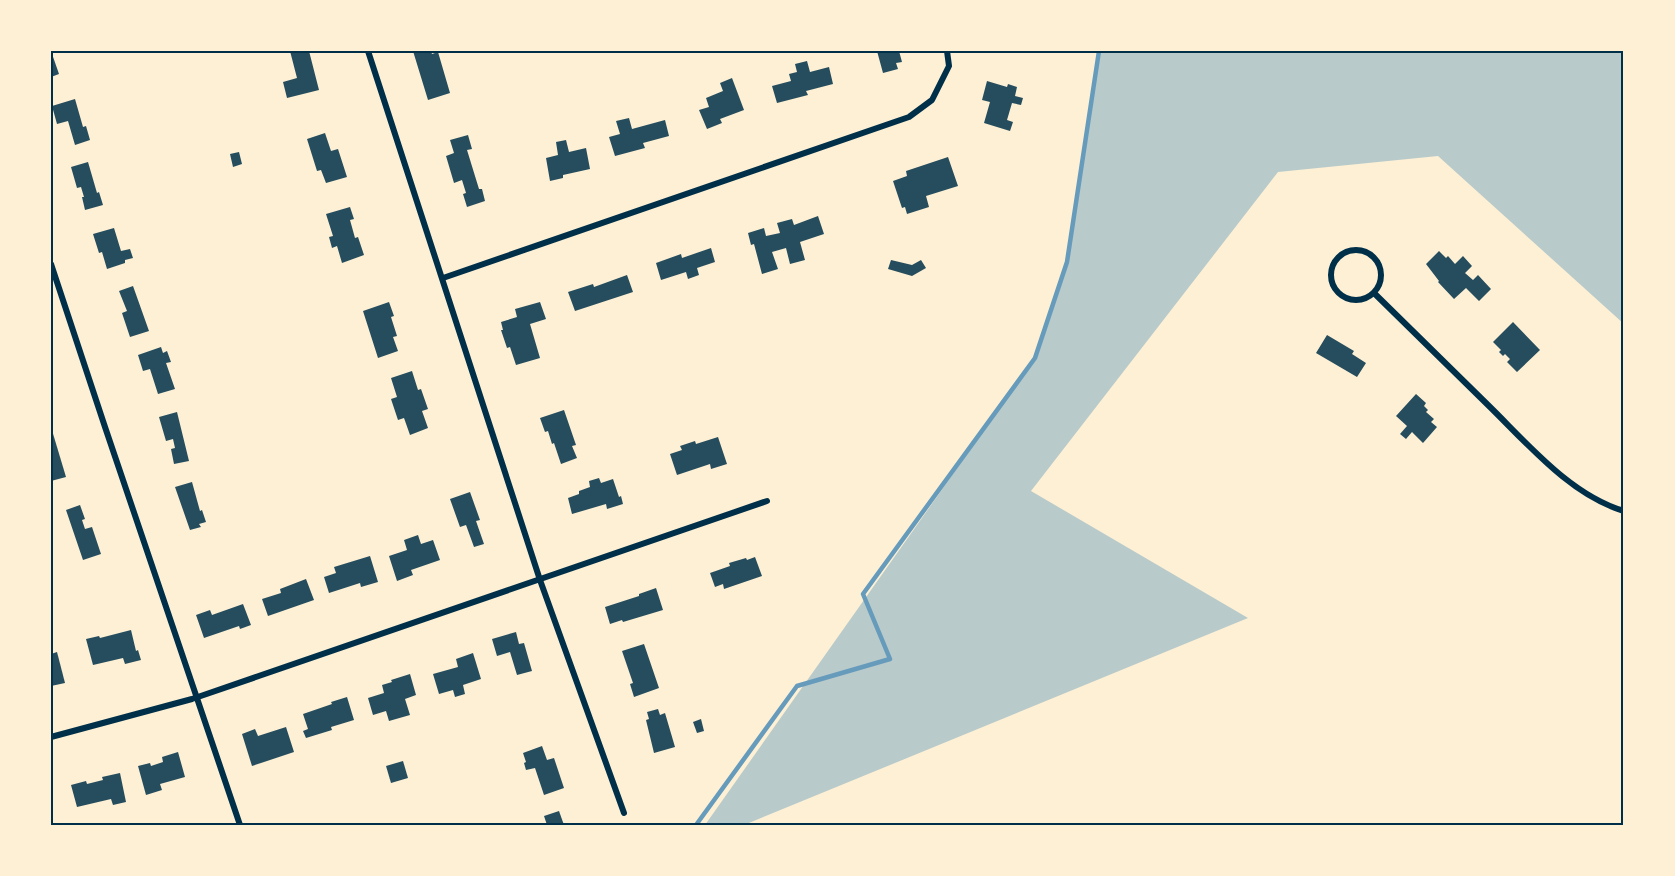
<svg xmlns="http://www.w3.org/2000/svg" width="1675" height="876" viewBox="0 0 1675 876" font-family="'IBM Plex Sans',sans-serif">
  <rect width="100%" height="100%" fill="#fdf0d5"/>
  <path fill="#b9caca" d="M1099,51h525v273l-186,-168 -160,16 -247,319 217,127 -504,207h-39l330,-467 32,-96z"/>
  <g fill="none" stroke-linecap="round" stroke-linejoin="round">
    <path stroke="#669bbc" stroke-width="4.5" d="M696,825l101,-139 93,-27 -27,-65 172,-236 32,-96 32,-211"/>
  </g>
  <g fill="#264d5e">
    <path d="M51,51l8,23 -8,3z"/>
    <path d="M290,51h19l10,39 -32,8 -4,-16 14,-4z"/>
    <path d="M413,51h18l1,3 6,-2 12,41 -22,7z"/>
    <path d="M877,51h22l3,11 -6,1 2,6 -15,4z"/>
    <path d="M807,61l3,11 19,-5 4,17 -27,7 2,4 -31,8 -5,-17 19,-5 -2,-7 8,-2 -2,-8z"/>
    <path d="M732,78l12,32 -24,9 2,4 -15,6 -8,-19 10,-3 -3,-9 17,-7 -3,-8z"/>
    <path d="M987,81l20,6 1,-3 9,3 -2,9 8,2 -2,7 -9,-2 -5,17 6,2 -3,9 -26,-8 6,-21 -8,-2z"/>
    <path d="M75,99l8,28 3,-1 4,14 -15,5 -7,-24 -11,3 -5,-18z"/>
    <path d="M629,118l3,11 33,-9 4,16 -26,7 2,5 -30,8 -6,-19 11,-3 -4,-13z"/>
    <path d="M325,133l6,18 7,-2 9,28 -21,6 -5,-13 -4,1 -10,-32z"/>
    <path d="M468,135l4,14 -5,1 12,39h3l3,12 -18,6 -4,-13 3,-1 -4,-13 -8,3 -8,-27 8,-3 -4,-13z"/>
    <path d="M566,140l3,12 17,-4 4,21 -27,6v3l-13,3 -4,-23 12,-3 -2,-13z"/>
    <path d="M239,152l3,12 -9,3 -3,-13z"/>
    <path d="M948,157l10,29 -32,10 3,11 -22,7 -2,-7 -3,1 -9,-27 14,-5 -1,-5z"/>
    <path d="M88,162l9,31 2,-1 4,13 -18,5 -3,-13h2l-3,-10 -4,1 -6,-21z"/>
    <path d="M350,207l4,12 -4,1 5,18 3,-1 6,18 -22,8 -5,-17 -5,2 -3,-11 4,-1 -7,-22z"/>
    <path d="M818,216l6,18 -24,8 5,18 -15,4 -4,-16 -14,4 6,17 -16,5 -8,-30 -3,1 -3,-12 16,-5 2,8 14,-3 -3,-10 15,-4 2,6z"/>
    <path d="M114,228l7,23 9,-2 3,9 -8,2v3l-18,6 -5,-17 -3,1 -6,-19z"/>
    <path d="M711,248l4,14 -18,6 2,7 -11,4 -2,-7 -25,8 -5,-17 25,-9 1,4z"/>
    <path d="M1439,251l7,7 2,-2 7,8 8,-8 9,10 -7,7 8,7 5,-5 13,14 -12,12 -13,-13 -12,11 -16,-17 1,-1 -13,-17z"/>
    <path d="M891,260l21,5 9,-5 5,8 -14,8 -24,-7z"/>
    <path d="M627,275l6,17 -58,19 -7,-19 25,-8 1,3z"/>
    <path d="M133,286l16,45 -19,6 -8,-24 5,-2 -8,-20z"/>
    <path d="M389,302l5,14 -3,1 6,19 -4,1 5,14 -20,7 -15,-47z"/>
    <path d="M540,302l6,17 -16,5 10,34 -24,7 -6,-18 -3,1 -6,-18h2l-2,-8 16,-5 -2,-8z"/>
    <path d="M1513,322l27,28 -23,22 -10,-10 3,-3 -5,-5 -2,2 -4,-4 2,-2 -8,-8z"/>
    <path d="M1327,335l27,16 -2,3 14,9 -9,14 -41,-24z"/>
    <path d="M161,347l2,6 4,-2 4,11 -5,1 9,26 -17,5 -8,-25 -7,2 -5,-16z"/>
    <path d="M412,371l6,19 3,-1 7,20 -6,2 6,17 -18,7 -6,-17 -6,2 -7,-21 6,-2 -6,-19z"/>
    <path d="M1416,394l10,9 -2,3 4,4 -2,2 8,7 -3,3 6,5 -14,16 -11,-11 -6,7 -6,-5 7,-8 -11,-10z"/>
    <path d="M564,410l12,35 -4,1 5,12 -16,6 -7,-21 -2,1 -4,-13 -3,1 -5,-14z"/>
    <path d="M177,412l12,49 -15,3 -3,-15 4,-1 -2,-9 -7,2 -7,-24z"/>
    <path d="M51,427l15,50 -15,4z"/>
    <path d="M718,437l9,27 -16,5 -1,-5 -33,11 -7,-21 12,-4 -2,-4 15,-5 1,3z"/>
    <path d="M599,478l2,5 12,-4 6,18 2,-1 2,8 -16,5 -1,-5 -34,10 -4,-16 11,-4v-3l11,-4 -1,-6z"/>
    <path d="M192,482l8,29 2,-1 4,12 -7,2 2,3 -11,3 -15,-43z"/>
    <path d="M470,492l10,28 -4,1 8,23 -10,3 -8,-22 -6,2 -10,-28z"/>
    <path d="M80,505l5,14 -3,1 3,9 7,-2 9,27 -18,6 -17,-50z"/>
    <path d="M418,535l3,9 12,-4 7,20 -29,10 2,5 -16,6 -8,-25 18,-6 -3,-10z"/>
    <path d="M370,556l8,26 -17,5 -1,-4 -31,10 -5,-16 12,-4 -2,-6z"/>
    <path d="M755,557l7,19 -38,13 -1,-5 -8,3 -5,-14 20,-7 -1,-3 17,-5 1,2z"/>
    <path d="M306,579l8,21 -46,16 -6,-17 19,-6 -1,-4z"/>
    <path d="M656,588l7,22 -40,12 -1,-2 -12,4 -5,-17 34,-11v-2z"/>
    <path d="M243,604l8,21 -11,4 -1,-3 -35,12 -8,-23 14,-5 2,5z"/>
    <path d="M131,630l5,21 2,-1 3,10 -16,4 -2,-6 -30,7 -7,-26 13,-3 1,2z"/>
    <path d="M516,632l3,12 5,-1 8,28 -15,4 -7,-23 -13,4 -5,-17z"/>
    <path d="M644,644l15,44 -25,9 -4,-13 3,-1 -11,-32z"/>
    <path d="M57,652l8,31 -14,3v-32z"/>
    <path d="M473,653l8,26 -18,6 2,9 -10,3 -2,-7 -14,4 -6,-20 25,-7 -2,-8z"/>
    <path d="M410,674l6,21 -11,4 5,16 -21,6 -3,-10 -13,4 -5,-17 16,-5 -2,-8 10,-3 -1,-2z"/>
    <path d="M347,697l7,23 -23,7 1,3 -26,8 -3,-7 5,-2 -5,-15 29,-10 -1,-2z"/>
    <path d="M658,709l2,6 5,-2 10,34 -21,6 -8,-33 3,-1 -2,-7z"/>
    <path d="M701,719l3,12 -7,2 -4,-11z"/>
    <path d="M286,727l8,25 -42,14 -10,-32 13,-5 3,7z"/>
    <path d="M542,746l5,14 7,-2 10,30 -20,7 -9,-27 -9,2 -2,-7 2,-1 -3,-9z"/>
    <path d="M178,752l7,25 -25,7 2,6 -16,5 -8,-29 12,-3 1,3 12,-4 -1,-5z"/>
    <path d="M403,761l5,17 -17,5 -5,-17z"/>
    <path d="M120,773l6,29 -13,3 -2,-6 -34,8 -6,-22 15,-4 1,3 16,-4 -1,-3z"/>
    <path d="M559,811l5,14h-17l-3,-9z"/>
  </g>
  <g fill="none" stroke-linecap="round" stroke-linejoin="round">
    <g stroke="#003049" stroke-width="6">
      <path d="M368,51l172,529 84,233"/>
      <circle cx="1356" cy="275" r="25"/>
      <path d="M51,264l54,163 135,398"/>
      <path d="M443,278l466,-161 23,-17 17,-34 -2,-15"/>
      <path d="M1374,293c38,37 76,75 114,112 39,38 82,90 136,106"/>
      <path d="M51,737l141,-38 575,-198"/>
    </g>
  </g>
  <rect width="1675" height="876" fill="none" stroke="#fdf0d5" stroke-width="105"/>
  <rect x="52" y="52" width="1570" height="772" fill="none" stroke="#003049" stroke-width="2"/>
</svg>
